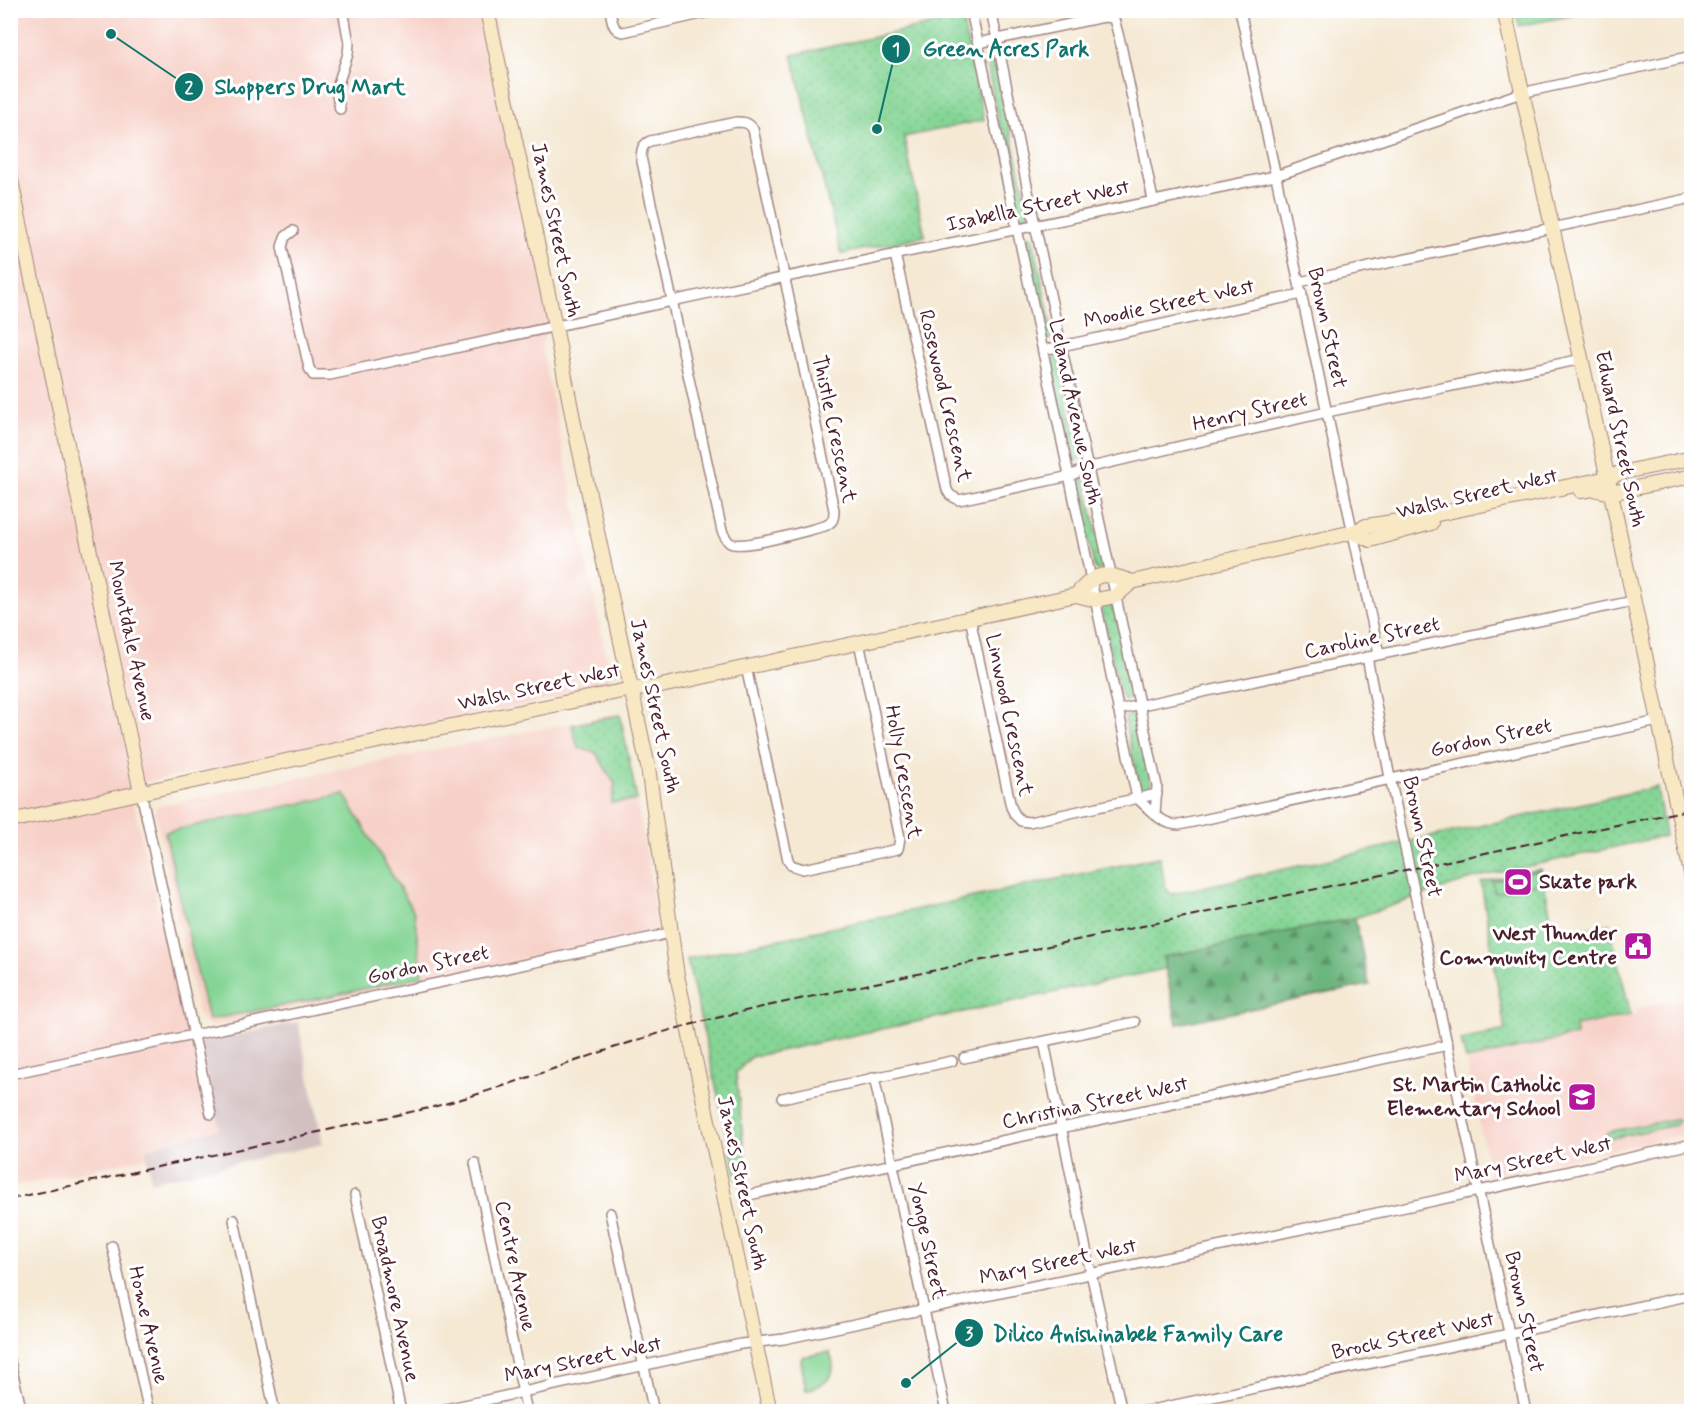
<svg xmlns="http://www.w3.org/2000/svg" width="1702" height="1422" viewBox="0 0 1702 1422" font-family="Mynerve,sans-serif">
  <defs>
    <pattern id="green-dots" width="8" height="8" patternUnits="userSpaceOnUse" patternTransform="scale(1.5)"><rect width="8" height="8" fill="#85d595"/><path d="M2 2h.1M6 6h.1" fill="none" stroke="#74b681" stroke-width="1.8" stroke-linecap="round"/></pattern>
    <pattern id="forest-firs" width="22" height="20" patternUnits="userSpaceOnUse" patternTransform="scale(1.5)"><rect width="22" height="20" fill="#6cb67e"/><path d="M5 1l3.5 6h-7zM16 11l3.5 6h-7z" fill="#5b9367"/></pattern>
  </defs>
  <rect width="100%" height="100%" fill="#fff"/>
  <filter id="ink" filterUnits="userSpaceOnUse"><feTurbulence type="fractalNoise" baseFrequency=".0167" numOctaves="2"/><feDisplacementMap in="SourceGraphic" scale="12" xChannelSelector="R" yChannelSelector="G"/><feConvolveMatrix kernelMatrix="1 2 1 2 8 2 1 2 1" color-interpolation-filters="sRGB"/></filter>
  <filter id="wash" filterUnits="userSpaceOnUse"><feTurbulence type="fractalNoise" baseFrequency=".008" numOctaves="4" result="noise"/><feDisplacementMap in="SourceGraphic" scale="24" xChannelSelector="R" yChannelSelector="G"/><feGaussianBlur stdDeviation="1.35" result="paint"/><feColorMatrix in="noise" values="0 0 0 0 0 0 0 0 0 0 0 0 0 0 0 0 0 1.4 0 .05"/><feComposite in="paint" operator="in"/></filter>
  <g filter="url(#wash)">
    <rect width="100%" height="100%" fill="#f5e9d4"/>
    <g fill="#f7d1c8">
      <path d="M10,11h483l61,305 -13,29 70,333 -1,7 -10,4 -414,86 -57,10 62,263 99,-21 23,94 -302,66z"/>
      <path d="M619,713l28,141 11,74 -3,3 -446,95 -6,-4 -4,-6 -44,-204 3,-6z"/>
      <path d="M1684,999l7,2v132l-201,43 -24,-116 110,-25 -2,-9 62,-12v-5z"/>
    </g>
    <path fill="#d2bfc0" d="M298,1022l25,122 -172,38 -5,-33 74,-21 -20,-85z"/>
    <g fill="url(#green-dots)" stroke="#687a60" stroke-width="1.5">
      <path d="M1515,11v-1l80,1 -76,15z"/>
      <path d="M962,18l22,102 -80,17 21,99 -84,18 -49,-199z"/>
      <path d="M989,50l4,3 36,159 -1,3 -3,3h-5l-3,-5 -32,-158z"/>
      <path d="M1028,235l4,2 1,2 20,95v2l-3,4 -6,-4 -20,-95 1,-4z"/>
      <path d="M1054,356l4,3 22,97v4l-5,2 -4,-4 -21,-97z"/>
      <path d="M1080,479h4l2,4 18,81v3l-4,3h-4l-2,-3 -18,-83 1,-4z"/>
      <path d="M1107,603l7,4 18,85 -1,6 -7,2 -4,-5 -19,-86z"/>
      <path d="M1131,714l6,4 14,65 -4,7h-5l-3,-4 -14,-64v-4z"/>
      <path d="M620,715l17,85 -26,3 4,-19 -19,-31 -18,-5 -6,-23z"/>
      <path d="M1657,787l8,49 -190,42 -120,40 -192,39 2,12 -414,88 -15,16 11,104 -7,8 -3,-6 -50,-220 472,-102 7,31 5,6z"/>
      <path d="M1541,869l14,67 54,-12 22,91 -56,11 1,9 -110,25 -5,-20 44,-10 -24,-148z"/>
      <path d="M1674,1119h3l2,2 -3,4 -69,14 -2,-1 1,-4 2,-2z"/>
    </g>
    <path fill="url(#forest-firs)" stroke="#5b6a54" stroke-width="1.5" d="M1355,918l14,67 -192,39 -14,-67z"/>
    <g fill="#85d595" stroke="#687a60" stroke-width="1.5">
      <path d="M344,794l70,118 8,64 -95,21 -119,23 -43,-188z"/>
      <path d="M1541,870l3,12 -49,11 -3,-12z"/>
      <path d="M829,1352c11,23 -2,33 -23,38l-5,-29 1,-4z"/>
    </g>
  </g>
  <g filter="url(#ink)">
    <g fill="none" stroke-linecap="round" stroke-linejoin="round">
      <g stroke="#a08480" stroke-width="12">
        <g id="street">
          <path d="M610,10c2,9 2,21 13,22l95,-22"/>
          <path d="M971,10l166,788c12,11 25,27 42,27l479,-104"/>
          <path d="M991,10l44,215 122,561 -2,28"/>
          <path d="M1240,10l139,644"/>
          <path d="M978,43l121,-25 7,-1 8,2 7,26 32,155"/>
          <path d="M340,109l-4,-19 12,-36 1,-11 -6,-33"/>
          <path d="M736,122c8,0 12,0 17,7l81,381c0,9 -1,12 -9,16 -17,4 -82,24 -95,17 -4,-3 -6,-8 -8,-12l-81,-374c1,-8 1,-12 9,-16z"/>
          <path d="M293,231l-8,6 -3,10 27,121 4,7h17l379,-82 566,-117 246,-83 171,-37"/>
          <path d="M895,254l52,236 3,5 9,5 111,-24 17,-8 240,-56 255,-53"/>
          <path d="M1299,282l393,-84"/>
          <path d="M1043,350l259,-56"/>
          <path d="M970,618l41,189 4,8 6,6 8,1 128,-28"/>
          <path d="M1367,657l23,121 136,634"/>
          <path d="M746,667l42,193 3,5 12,4 95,-20 2,-11 -41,-196"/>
          <path d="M1118,710l515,-109"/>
          <path d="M141,792l70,322"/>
          <path d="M1044,1042l45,222 33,148"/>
          <path d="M964,1058l171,-36"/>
          <path d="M10,1074l648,-138 13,-4"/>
          <path d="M874,1077l72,335"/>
          <path d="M782,1098l170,-37"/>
          <path d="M475,1163l52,249"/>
          <path d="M355,1195l46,217"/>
          <path d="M749,1195l699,-150"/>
          <path d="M610,1213l44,199"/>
          <path d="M234,1220l41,192"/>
          <path d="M112,1246l37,166"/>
          <path d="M10,1362l12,50"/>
          <path d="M432,1412l309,-68 43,-5 640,-136 268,-59"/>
          <path d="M1142,1412l550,-117"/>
        </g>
      </g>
      <g stroke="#a08480" stroke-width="16">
        <g id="secondary">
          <path d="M487,10l68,316 20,103 73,338 29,208 93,437"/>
          <path d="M1504,10l107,483 81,385"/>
          <path d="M10,176l131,616"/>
          <path d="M1581,491l13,-2 17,4 81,-17"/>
          <path d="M1353,532l17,8 61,-17"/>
          <path d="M1132,582l221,-50 13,-6 53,-8 189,-40 12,-5 72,-15"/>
          <path d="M10,821l335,-73 287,-59 20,-1 424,-93 20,5 20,-4 16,-14c-30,-11 -35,-10 -56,13"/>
        </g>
      </g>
      <use href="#street" stroke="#fff" stroke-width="9"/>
      <use href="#secondary" stroke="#f8e8c3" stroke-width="14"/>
      <path stroke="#4a1f2b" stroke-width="2" stroke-dasharray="9 4.5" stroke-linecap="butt" d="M10,1199l419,-91c74,-19 145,-48 218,-71 35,-11 70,-19 106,-28l939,-200"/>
    </g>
  </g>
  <defs>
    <g id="stadium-square" transform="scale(1.5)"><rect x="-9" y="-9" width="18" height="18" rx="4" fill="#b5179e" stroke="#fff"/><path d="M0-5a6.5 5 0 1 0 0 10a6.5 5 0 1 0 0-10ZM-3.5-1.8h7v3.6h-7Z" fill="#fff"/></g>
    <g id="civic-square" transform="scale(1.5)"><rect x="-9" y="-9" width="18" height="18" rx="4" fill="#b5179e" stroke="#fff"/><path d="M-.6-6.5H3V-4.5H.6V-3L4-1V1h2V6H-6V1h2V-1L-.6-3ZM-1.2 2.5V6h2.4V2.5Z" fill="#fff"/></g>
    <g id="school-square" transform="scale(1.5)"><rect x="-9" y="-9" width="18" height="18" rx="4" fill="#b5179e" stroke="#fff"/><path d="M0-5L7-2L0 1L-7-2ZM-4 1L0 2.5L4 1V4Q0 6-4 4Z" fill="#fff"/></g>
  </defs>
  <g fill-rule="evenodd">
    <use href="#stadium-square" x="1518" y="882"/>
    <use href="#civic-square" x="1638" y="946"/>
    <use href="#school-square" x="1582" y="1097"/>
  </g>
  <g text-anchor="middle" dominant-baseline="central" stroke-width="6" stroke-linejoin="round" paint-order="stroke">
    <g font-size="21" fill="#4a1f2b" stroke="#fff">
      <text transform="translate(1038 206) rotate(-12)">Isabella Street West</text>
      <text transform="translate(556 230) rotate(78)">James Street South</text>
      <text transform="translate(1169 304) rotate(-12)">Moodie Street West</text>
      <text transform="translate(1327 328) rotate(78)">Brown Street</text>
      <text transform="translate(945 396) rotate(77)">Rosewood Crescent</text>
      <text transform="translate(1075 412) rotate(78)">Leland Avenue South</text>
      <text transform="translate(1250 412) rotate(-13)">Henry Street</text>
      <text transform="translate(834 429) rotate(78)">Thistle Crescent</text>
      <text transform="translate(1620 439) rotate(78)">Edward Street South</text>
      <text transform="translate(1477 494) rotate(-13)">Walsh Street West</text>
      <text transform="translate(1372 638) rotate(-12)">Caroline Street</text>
      <text transform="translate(131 641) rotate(78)">Mountdale Avenue</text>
      <text transform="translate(539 687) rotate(-12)">Walsh Street West</text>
      <text transform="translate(655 706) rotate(78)">James Street South</text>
      <text transform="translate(1009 715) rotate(78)">Linwood Crescent</text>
      <text transform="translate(1491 738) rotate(-12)">Gordon Street</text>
      <text transform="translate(903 772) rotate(80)">Holly Crescent</text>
      <text transform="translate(1422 837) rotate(78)">Brown Street</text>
      <text transform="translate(428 965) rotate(-12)">Gordon Street</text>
      <text transform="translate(1095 1103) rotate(-12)">Christina Street West</text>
      <text transform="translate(1533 1160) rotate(-12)">Mary Street West</text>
      <text transform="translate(742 1183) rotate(78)">James Street South</text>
      <text transform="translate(927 1241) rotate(78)">Yonge Street</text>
      <text transform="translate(1058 1262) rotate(-12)">Mary Street West</text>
      <text transform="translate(515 1266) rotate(78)">Centre Avenue</text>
      <text transform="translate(395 1299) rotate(78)">Broadmore Avenue</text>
      <text transform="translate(1524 1312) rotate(78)">Brown Street</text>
      <text transform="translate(148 1325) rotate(77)">Home Avenue</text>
      <text transform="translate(1413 1336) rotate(-12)">Brock Street West</text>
      <text transform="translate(583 1360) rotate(-12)">Mary Street West</text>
    </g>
    <g font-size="21" font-weight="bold" fill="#4a1f2b" stroke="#fff" text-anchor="end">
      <text x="1539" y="882" text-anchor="start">Skate park</text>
      <text x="1617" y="934">West Thunder<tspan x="1617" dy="24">Community Centre</tspan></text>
      <text x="1561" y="1085">St. Martin Catholic<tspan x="1561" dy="24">Elementary School</tspan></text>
    </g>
  </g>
  <path fill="none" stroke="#0f766e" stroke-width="2" d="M877 129L896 49M111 34L189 87M906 1383L969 1333"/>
  <g fill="#0f766e" stroke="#fff" stroke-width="2">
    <circle cx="877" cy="129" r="6"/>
    <circle cx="111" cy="34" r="6"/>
    <circle cx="906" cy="1383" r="6"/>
    <circle cx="896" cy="49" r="15"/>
    <circle cx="189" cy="87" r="15"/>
    <circle cx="969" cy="1333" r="15"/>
  </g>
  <g font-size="18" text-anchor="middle" font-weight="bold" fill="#fff">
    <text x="896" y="55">1</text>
    <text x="189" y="93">2</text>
    <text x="969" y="1339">3</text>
  </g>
  <g font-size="22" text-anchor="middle" font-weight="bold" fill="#0f766e" stroke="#fff" stroke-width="6" stroke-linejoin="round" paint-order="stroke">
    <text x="1006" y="56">Green Acres Park</text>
    <text x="310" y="94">Shoppers Drug Mart</text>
    <text x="1138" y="1341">Dilico Anishinabek Family Care</text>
  </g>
  <rect width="1702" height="1422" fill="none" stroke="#fff" stroke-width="36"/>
</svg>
